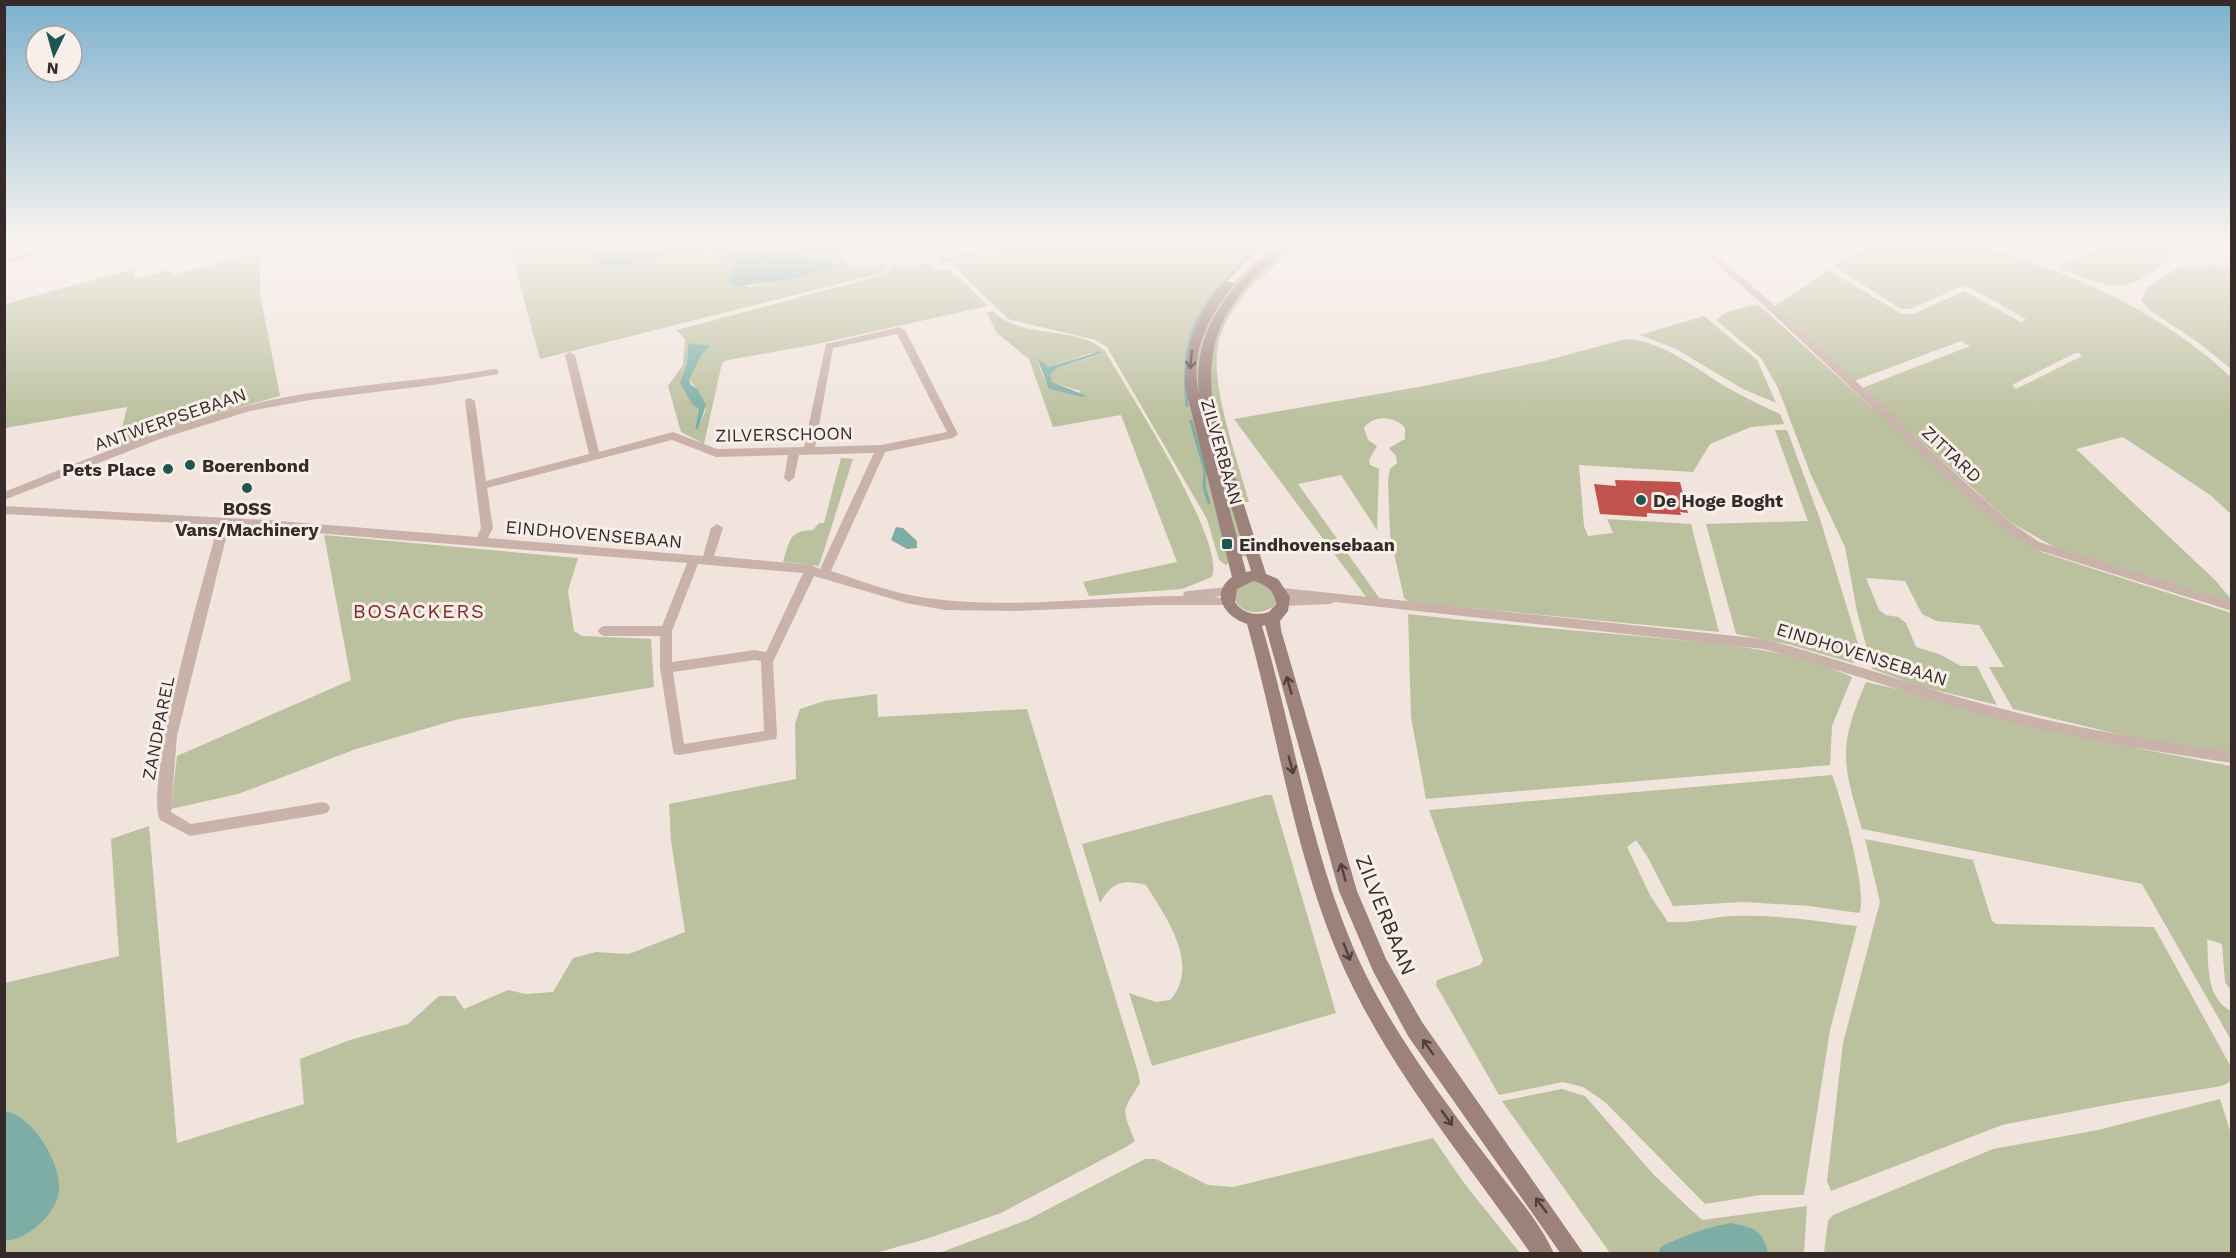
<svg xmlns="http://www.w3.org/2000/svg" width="2236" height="1258" viewBox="0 0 2236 1258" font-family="'Work Sans',sans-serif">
  <rect width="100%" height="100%" fill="#f1e4dd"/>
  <g fill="#bbc09e" fill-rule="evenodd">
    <path d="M509,244h88v7l16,16 70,-14 18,5 10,-12 -4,-2h55l82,9v8l8,5 36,-2 -5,9 -343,86zM740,247l72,11 20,10 -83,19 -20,-10 7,-10 -13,-9 11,-10z"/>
    <path d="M1022,244h243l-49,50 -29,66 43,203 -4,1 2,3 -9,-7 -12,-41 -100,-172 -12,-7 -87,-21 -60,-58z"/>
    <path d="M1271,244h7l-60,65 -10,20 -8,34 48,193 -8,1 -41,-144 -6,-43 19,-63 12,-15z"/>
    <path d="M1284,244h10c-14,22 -39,35 -54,56 -10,14 -19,28 -22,45 -8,41 20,116 31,157h-5l-17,-34 -22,-88 19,-71z"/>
    <path d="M1872,244c30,0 62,-3 92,0 26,3 51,12 75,21 71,25 137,61 192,112v137l-21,-19 -87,-58 -47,12 139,131 16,19v3l-175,-54 -46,-26 -148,-134 108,-42 -9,-5 -107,40 -79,-75 53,-36 74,44h11l51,-23 57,31 5,-3 -61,-34 -55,24h-9l-67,-43zM2079,353l3,3 -66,33 -4,-4 63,-32z"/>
    <path d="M2106,244h58l8,14c-51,40 -58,31 -115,9z"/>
    <path d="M260,252v42l20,102 -75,21 -88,33 10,-43 -122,21v-124l128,-35 3,10 33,-9 3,5z"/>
    <path d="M931,262l5,9 14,-2 38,37 -171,38 -89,16 -6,3 -18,81 -23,-12 -13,-46 15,-21 2,-26 -8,-9 209,-56 5,-10 22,2zM688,343l22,4 -8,7 -13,26 11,12 6,17 -8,20 -3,-1 4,-19 -14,-17z"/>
    <path d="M2210,264l21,3v102l-32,-26 -51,-34 -7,-9 6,-12 32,-21z"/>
    <path d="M1758,304l231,210 37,30 18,9 187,60v144l-55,-9 -163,-39 -24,-42h15l-25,-42 -43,-4 -14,-7 -17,-33 -39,-3 13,32 7,5 12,2 8,6 10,24 23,7 22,12h16l20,39 -78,-19 -47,-17 -15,-58 -12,-64 -34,-72 -33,-87 -17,-30 -45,-38 11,-8z"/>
    <path d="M993,311c29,30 84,13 112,40 22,39 121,189 107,226l-30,12 -93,7 -6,-14 94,-20 -56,-147 -68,12 -24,-68 -32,-26 -10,-20zM1091,353l11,1 -43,13 -9,7 1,8 29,9 -1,5c-31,-11 -31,-3 -42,-37l12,8z"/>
    <path d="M1704,316l53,44 19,43 -33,-14 -67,-40 -36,-14z"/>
    <path d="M1626,339c37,2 69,29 100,48 18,10 36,19 54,27l4,10 -33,3 -41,17 -17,28 -114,-7 5,61 4,10 25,-3 -6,-14 84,5 28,108 -310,-30 -5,-4 -14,-63 -2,-54 2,-12 7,-6 -1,-7 -7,-8 16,-9v-11c-9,-12 -32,-14 -41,0l4,12 9,6 -8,14 1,5 9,4 -2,61 -36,-55 -43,9 82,115 -13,-1 -133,-179 190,-33 120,-25z"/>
    <path d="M1775,430h12l33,89 39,128v10l-6,6 -62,-18 -55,-11 -30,-110 102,-3z"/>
    <path d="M841,458l12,1 -34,107 -36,-4c7,-21 5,-31 30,-32l6,-7h5z"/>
    <path d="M324,535l254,23 -10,33 6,40 8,5 69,3 3,48 -195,32 -103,30 -118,45 -67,15 6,-53 174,-76z"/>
    <path d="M1250,581h8l17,10 1,11 -3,5c-14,9 -34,7 -39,-10l4,-11z"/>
    <path d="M1408,614c76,9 152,15 229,22 72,7 147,10 215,41l-20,49 -2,39 -404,34 -15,-82z"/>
    <path d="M1866,682l184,42 91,25 90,17v225l-6,-9 -3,-38 -15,-5c2,26 -2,58 24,72v29l-89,-156 -280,-55c-20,-67 -24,-81 4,-147z"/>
    <path d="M877,694l1,23 149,-8 111,363 2,11c-18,29 -19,25 -5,58l-9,6 -125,66 -75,26 -54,15 -867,-1v-12h5l-1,-130h-4v-128l114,-27 -8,-117 38,-13 28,317 127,-39 -4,-45 50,-19 58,-16 31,-28h16l9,13 44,-19 18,4 27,-2 20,-34 23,-6 33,2 56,-22 -14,-91 -2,-37 127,-25 -1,-55 5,-15 24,-8z"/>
    <path d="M1832,775c9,22 37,120 27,138l-50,-7 -65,-4 -71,4 -26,-50 -11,-16 -9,7 24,50 17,25c21,2 43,-5 64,-6 42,-2 84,5 125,10l-27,104 -26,165h-44l-55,9 -100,-102 -22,-15 -20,-5 -64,13 -63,-110 1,-5 43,-15 3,-5 -54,-150z"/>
    <path d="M1266,795h6l64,218 -184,53 -23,-73 27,9 14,-2c31,-35 -4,-83 -24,-115 -24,-6 -34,-3 -46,18l-18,-59z"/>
    <path d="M1865,839l108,21 19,61 4,3 158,3 77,140v14l-9,5 -100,16 -120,23 -171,66 -4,-10 16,-138 37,-141z"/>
    <path d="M1562,1089l23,7 68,78 49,46 105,-14 -3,47h-194l-108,-152z"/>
    <path d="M2220,1099l11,35v119h-407l4,-32 5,-6 160,-66 105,-19z"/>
    <path d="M1433,1138l31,45 56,70h-581l88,-33 118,-61h11l52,26 25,2z"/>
  </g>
  <g fill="#7eada6">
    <path d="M597,244h111l3,1 -12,13c-28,-19 -78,25 -105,5l-2,-10 5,-3z"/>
    <path d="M740,247l88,12 6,6 -3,4 -45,11 -52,7 -6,-5 7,-16 -12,-8 6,-9z"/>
    <path d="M688,343l23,3 -9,8 -13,26 2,5 7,4 8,16 -8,24h-3l4,-20 -7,-5 -12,-21 7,-19z"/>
    <path d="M1098,352l5,1 -44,14 -9,7 2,8 35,14 -5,1 -33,-8 -12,-31 12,9z"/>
    <path d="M896,527l7,1 14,13v7l-10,1 -16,-9z"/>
    <path d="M5,1111c27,4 57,53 54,79 -2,24 -32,50 -54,51z"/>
    <path d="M1731,1223c23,5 31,6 37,30h-110l3,-6c23,-12 44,-19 70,-24z"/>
  </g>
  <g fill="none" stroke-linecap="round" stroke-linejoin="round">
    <g stroke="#7eada6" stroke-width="3">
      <path d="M1187,406c-8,-84 18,-106 74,-162"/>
      <path d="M1217,419l10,31"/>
      <path d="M1191,421l14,50 -1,16 5,16"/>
    </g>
  </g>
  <path fill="#c0534c" d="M1615,480l65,2 8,31 -8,-1 1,3 -34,-2v4l-47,-3 -6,-30 22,2z"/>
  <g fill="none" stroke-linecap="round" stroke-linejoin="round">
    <g fill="#c9b2aa" fill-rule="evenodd">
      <path d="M65,244h16l-77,20v-6z"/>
      <path d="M780,244h28l43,5 4,-5h8l-6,10 -3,1 -70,-8z"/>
      <path d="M924,244h9l13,13 55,-13h16l-73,19 -3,-1z"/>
      <path d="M1693,244h9l61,51 206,191 41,36 29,20 193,60v9l-201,-63 -29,-20 -41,-36 -204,-193z"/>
      <path d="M900,327l5,3 53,104 -5,4 -68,14 -54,119c31,10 63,23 96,27 82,12 173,-2 256,-2l1,-4 4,-1 40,-4 4,1 2,3 -2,3 -18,3 17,2 2,3 -2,3h-74l-141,6 -71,-1 -39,-7 -92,-27 -41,86 4,73 -1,4 -97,16 -5,-1 -1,-4 -13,-82v-32h-56l-4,-2 -2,-3 2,-3 4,-2h58l25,-63 -458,-37 -52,210 -6,76 20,12 132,-22 5,2 2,4 -2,4 -5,2 -133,22 -30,-16c-17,-35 45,-245 58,-295l-214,-11v-8l262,14 211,17 4,-9 -16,-127 1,-2 4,-1 5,3 11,80 103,-27 -24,-99 5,-3 5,3 24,97 74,-20 44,17 87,-2 22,-103zM897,334l50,98 -66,13 -66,2 18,-99zM672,440l44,17 72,-2 -4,23 5,4 5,-4 5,-23 75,-2 -54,116 -9,-4 -97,-9 9,-28 -6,-4 -6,4 -8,28 -215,-18 5,-10 -6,-40zM698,564l105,9 -37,79 -11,-2 -83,12v-31zM755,660l6,1 3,70 -80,13 -11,-72z"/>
      <path d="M494,369l4,1v4l-65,11 -123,15 -60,11 -90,28 -156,61v-8c81,-32 162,-67 246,-87 80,-20 163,-22 244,-36z"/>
      <path d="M1283,588l480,51c78,20 154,48 232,68 77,21 157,33 237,45v11c-80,-12 -160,-25 -238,-45 -77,-21 -153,-49 -231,-69l-428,-47 -5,2 -45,2 -6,-4 2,-3 10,-2 -12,-2 -2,-3z"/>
    </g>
    <path fill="#9d817b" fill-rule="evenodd" d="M1276,244h12c-11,13 -24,24 -36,37 -37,39 -45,73 -39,126l53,167 12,5 12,18 -2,14 -8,10 1,9 76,261 29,68 36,63 162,232h-23l-153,-218 -35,-65 -34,-80 -74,-266 -3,1c37,125 53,262 119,377 33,58 73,111 114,165 19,25 47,57 59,86h-23c-63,-91 -135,-176 -183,-277 -52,-110 -68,-235 -101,-353 -22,-7 -38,-30 -15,-47l-47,-191c0,-41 12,-73 39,-104h8l2,2c-24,32 -45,68 -35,110 -7,-68 32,-106 77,-150zM1214,451l37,120 -5,1zM1253,581c13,3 22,10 23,23l-7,8c-13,4 -26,2 -34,-10l2,-13z"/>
  </g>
  <defs><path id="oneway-shaft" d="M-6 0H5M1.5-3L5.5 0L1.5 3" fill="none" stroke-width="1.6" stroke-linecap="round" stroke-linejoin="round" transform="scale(1.5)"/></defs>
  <g stroke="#50403e">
    <use href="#oneway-shaft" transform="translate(1191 360) rotate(96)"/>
    <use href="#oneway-shaft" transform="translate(1289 685) rotate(-106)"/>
    <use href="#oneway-shaft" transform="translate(1291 765) rotate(75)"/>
    <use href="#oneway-shaft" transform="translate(1343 872) rotate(-106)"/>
    <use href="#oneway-shaft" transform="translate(1347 952) rotate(69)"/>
    <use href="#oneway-shaft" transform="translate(1428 1047) rotate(-125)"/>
    <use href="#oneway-shaft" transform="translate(1447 1118) rotate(54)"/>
    <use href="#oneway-shaft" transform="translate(1541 1205) rotate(-126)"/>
  </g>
  <linearGradient id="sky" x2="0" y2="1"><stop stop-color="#7db1ce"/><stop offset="0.58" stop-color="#f9f3f0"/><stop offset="1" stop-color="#f9f3f0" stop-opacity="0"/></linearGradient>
  <rect width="2236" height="420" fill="url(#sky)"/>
  <g fill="#205650" stroke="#f9efea" stroke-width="2">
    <circle cx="190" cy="465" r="6"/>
    <circle cx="168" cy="469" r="6"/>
    <circle cx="247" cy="488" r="6"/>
    <circle cx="1641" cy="500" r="6"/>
    <rect x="1221" y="538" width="12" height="12" rx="3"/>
  </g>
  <g text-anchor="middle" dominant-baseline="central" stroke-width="6" stroke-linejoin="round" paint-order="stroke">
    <g font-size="18" fill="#372b29" stroke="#f9efea">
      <text transform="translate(170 419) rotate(-19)">ANTWERPSEBAAN</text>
      <text transform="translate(784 434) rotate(-1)">ZILVERSCHOON</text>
      <text transform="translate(1222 452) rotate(74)">ZILVERBAAN</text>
      <text transform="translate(1952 454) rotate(43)">ZITTARD</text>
      <text transform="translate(594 534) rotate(5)">EINDHOVENSEBAAN</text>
      <text transform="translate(1862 654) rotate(17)">EINDHOVENSEBAAN</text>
      <text transform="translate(158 728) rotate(-79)">ZANDPAREL</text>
    </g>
    <g font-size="18" font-weight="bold" fill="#372b29" stroke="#f9efea" text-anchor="start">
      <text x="202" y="465">Boerenbond</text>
      <text x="156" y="469" text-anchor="end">Pets Place</text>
      <text x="1653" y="500">De Hoge Boght</text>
      <text x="247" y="508" text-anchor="middle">BOSS<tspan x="247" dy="21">Vans/Machinery</tspan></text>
      <text x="1239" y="544">Eindhovensebaan</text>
    </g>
    <g font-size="20" letter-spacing="1.5" fill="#822a26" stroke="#f9efea">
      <text x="419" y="611">BOSACKERS</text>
    </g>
    <g font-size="21" fill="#372b29" stroke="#f9efea">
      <text transform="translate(1386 915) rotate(68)">ZILVERBAAN</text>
    </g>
  </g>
  <rect width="2236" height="1258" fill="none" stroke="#372b29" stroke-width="12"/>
  <g transform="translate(54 54) rotate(185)"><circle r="28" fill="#f9efea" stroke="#aba19d" stroke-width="1.5"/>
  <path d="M0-4.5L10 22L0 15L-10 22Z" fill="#205650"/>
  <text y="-9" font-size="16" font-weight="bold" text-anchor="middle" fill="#372b29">N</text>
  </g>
</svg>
